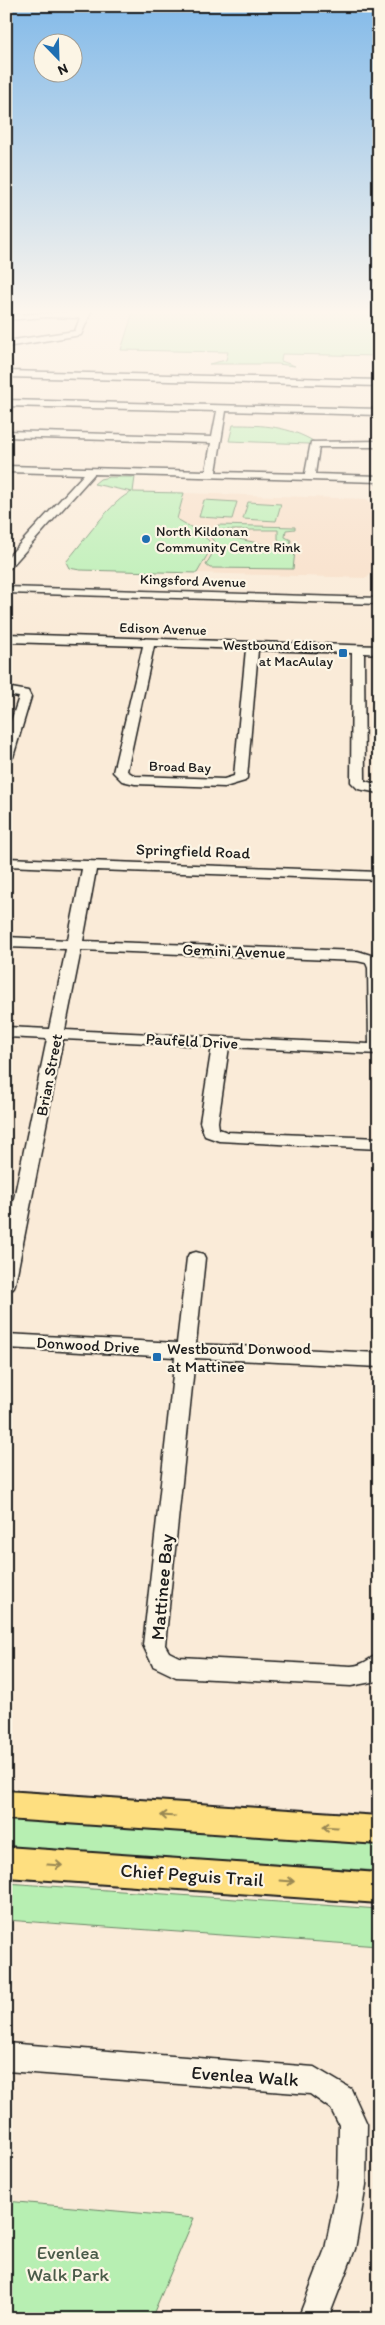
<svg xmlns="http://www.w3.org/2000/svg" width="385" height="2325" viewBox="0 0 385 2325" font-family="Itim,sans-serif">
  <rect width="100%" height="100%" fill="#faebd8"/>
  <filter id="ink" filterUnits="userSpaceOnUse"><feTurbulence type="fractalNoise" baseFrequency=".02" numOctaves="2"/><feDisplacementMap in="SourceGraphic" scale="10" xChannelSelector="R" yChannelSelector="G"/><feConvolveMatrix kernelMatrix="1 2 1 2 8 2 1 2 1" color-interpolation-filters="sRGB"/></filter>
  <g filter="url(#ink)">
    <path fill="#f8dfc8" d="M184,493l183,6 12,12v54l-12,13 -170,-5 15,-28 -35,-26z"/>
    <g fill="#b7efb2" stroke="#6a8667">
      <path d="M133,312h246v44l-97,-2 -1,7 14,5 -18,-2h-68l17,-4 2,-8 -107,-2z"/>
      <path d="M233,425c31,0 55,1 82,17l-6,2 -80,-3z"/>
      <path d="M109,477h26l-2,15 51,1 -7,26 24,14 12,12 -16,28 -117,-3 -11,-2 -3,-6c15,-17 47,-64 66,-70l-38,-8 6,-5z"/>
      <path d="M204,500l33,2 -5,17 -33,-2z"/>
      <path d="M248,502l33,2 -5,17 -33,-2z"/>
      <path d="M218,525l77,2v2l-9,1 -1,7 6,3 -1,6h-4l-8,-7v-9h-62z"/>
      <path d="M206,532l89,19 -2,18 -83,-1 -4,-3 11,-20z"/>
      <path d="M6,1819l373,25v27l-373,-24z"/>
      <path d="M6,1883l373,26v37l-373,-26z"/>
      <path d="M6,2201l188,17 -43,101h-145z"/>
    </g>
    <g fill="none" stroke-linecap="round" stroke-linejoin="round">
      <g stroke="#1c1c1c" stroke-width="3">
        <g id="minor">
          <path d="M83,312h8l-10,23 -75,12v-6l69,-10 5,-13 -34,-1 -40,3v-5z"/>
          <path d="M6,371l373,9v6l-373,-9z"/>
          <path d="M6,400l373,9v6l-153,-4 -10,61 89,2 6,-32 68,-1v6h-60l-4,27 64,2v6l-285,-8 -84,94 -4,1v-10l78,-85 -78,-2v-6l200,5 5,-28 -205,-6v-6l206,6 5,-26 -211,-5z"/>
          <path d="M6,587l373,11v6l-373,-11z"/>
          <path d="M6,634l373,12v8l-15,-1 1,128 14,4v8l-21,-4 -7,-7 1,-129 -94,-3 -11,128 -2,3 -20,6 -90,-3 -13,-3 -9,-9 30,-126 -137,-4zM154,646l92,3 -12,127 -10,3 -89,-3 -8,-5z"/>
          <path d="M6,687l22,4 3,6 -18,60 -7,4v-25l13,-39 -13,-2z"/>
          <path d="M6,858l373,14v8l-283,-10 -13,71 275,10 19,6 2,97 -150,-7 -11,75 1,7 8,3 152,6v11l-160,-8 -14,-5 -5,-14 12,-76 -149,-7 -48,245 -2,5 -7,1v-53l41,-198 -41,-2v-10l43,2 17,-80 -60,-2v-10l62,3 14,-71 -76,-3zM81,950l276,11 9,2 2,5 1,76 -304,-14z"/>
          <path d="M196,1252l7,2 2,4 -9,86 183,9v14l-184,-9 -30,287 4,7 10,5 172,9c14,-1 16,-7 28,-12l-2,27 -26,5 -175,-9 -23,-11 -10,-21 32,-288 -169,-9v-14l171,9 10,-85 2,-4z"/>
          <path d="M6,2043l308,24 37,22 16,35 -1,61 -11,64 -27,70h-30l27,-70 13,-64 1,-60 -8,-16 -21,-15 -304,-23z"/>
        </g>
      </g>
      <g stroke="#1c1c1c" stroke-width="4">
        <g id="major">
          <path d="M6,1791l373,25v28l-373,-25z"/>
          <path d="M6,1847l373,26v30l-373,-26z"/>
        </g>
      </g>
      <use href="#minor" fill="#fcf5e5" fill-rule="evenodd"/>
      <use href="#major" fill="#fedf80" fill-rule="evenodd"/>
    </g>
    <defs><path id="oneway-shaft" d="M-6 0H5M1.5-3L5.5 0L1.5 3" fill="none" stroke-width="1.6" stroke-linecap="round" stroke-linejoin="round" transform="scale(1.25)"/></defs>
    <g stroke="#988753">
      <use href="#oneway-shaft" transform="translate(168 1816) rotate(-176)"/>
      <use href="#oneway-shaft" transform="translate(330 1827) rotate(-177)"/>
      <use href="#oneway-shaft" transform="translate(55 1865) rotate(4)"/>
      <use href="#oneway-shaft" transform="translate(287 1881) rotate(4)"/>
    </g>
  </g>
  <linearGradient id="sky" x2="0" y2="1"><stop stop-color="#83bae9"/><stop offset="0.49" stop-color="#fdf6ed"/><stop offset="1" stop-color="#fdf6ed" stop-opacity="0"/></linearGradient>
  <rect width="385" height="637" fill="url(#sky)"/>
  <g fill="#1f6fb2" stroke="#fcf5e5" stroke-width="2">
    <circle cx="146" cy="539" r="5"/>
    <rect x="338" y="648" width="10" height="10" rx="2.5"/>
    <rect x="152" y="1352" width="10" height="10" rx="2.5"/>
  </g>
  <g text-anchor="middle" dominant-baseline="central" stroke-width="4.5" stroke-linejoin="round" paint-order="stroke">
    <g font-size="14" fill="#1c1c1c" stroke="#fcf5e5" text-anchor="start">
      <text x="156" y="531">North Kildonan<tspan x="156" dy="16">Community Centre Rink</tspan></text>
      <text x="333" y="645" text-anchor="end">Westbound Edison<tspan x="333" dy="16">at MacAulay</tspan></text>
    </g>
    <g font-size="14" fill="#1c1c1c" stroke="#fcf5e5">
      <text transform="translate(193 581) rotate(2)">Kingsford Avenue</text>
      <text transform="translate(163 629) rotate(2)">Edison Avenue</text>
      <text transform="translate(180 767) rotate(2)">Broad Bay</text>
    </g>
    <g font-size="16" fill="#1c1c1c" stroke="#fcf5e5">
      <text transform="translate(193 851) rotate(2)">Springfield Road</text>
      <text transform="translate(234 951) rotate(2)">Gemini Avenue</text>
      <text transform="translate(192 1041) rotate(3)">Paufeld Drive</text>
      <text transform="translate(49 1075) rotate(-79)">Brian Street</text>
      <text transform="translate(88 1345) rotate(3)">Donwood Drive</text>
    </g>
    <g font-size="16" fill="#1c1c1c" stroke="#fcf5e5" text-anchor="start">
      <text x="167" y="1348">Westbound Donwood<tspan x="167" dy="18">at Mattinee</tspan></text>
    </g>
    <g font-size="19" fill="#1c1c1c" stroke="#fcf5e5">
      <text transform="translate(162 1587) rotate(-85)">Mattinee Bay</text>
      <text transform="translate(192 1875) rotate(4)">Chief Peguis Trail</text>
      <text transform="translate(245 2076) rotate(4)">Evenlea Walk</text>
    </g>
    <g font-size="19" fill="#4a5b49" stroke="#fcf5e5">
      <text x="68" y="2252">Evenlea<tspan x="68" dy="22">Walk Park</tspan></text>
    </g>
  </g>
  <rect width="385" height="2325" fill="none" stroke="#fcf5e5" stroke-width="25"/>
  <rect x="12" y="12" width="360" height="2300" fill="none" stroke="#1c1c1c" stroke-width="2" filter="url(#ink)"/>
  <g transform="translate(58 58) rotate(157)"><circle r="24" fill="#fcf5e5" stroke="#a29e95"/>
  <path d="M0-4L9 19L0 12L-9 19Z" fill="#1f6fb2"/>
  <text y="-8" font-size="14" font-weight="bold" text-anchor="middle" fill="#1c1c1c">N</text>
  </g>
</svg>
